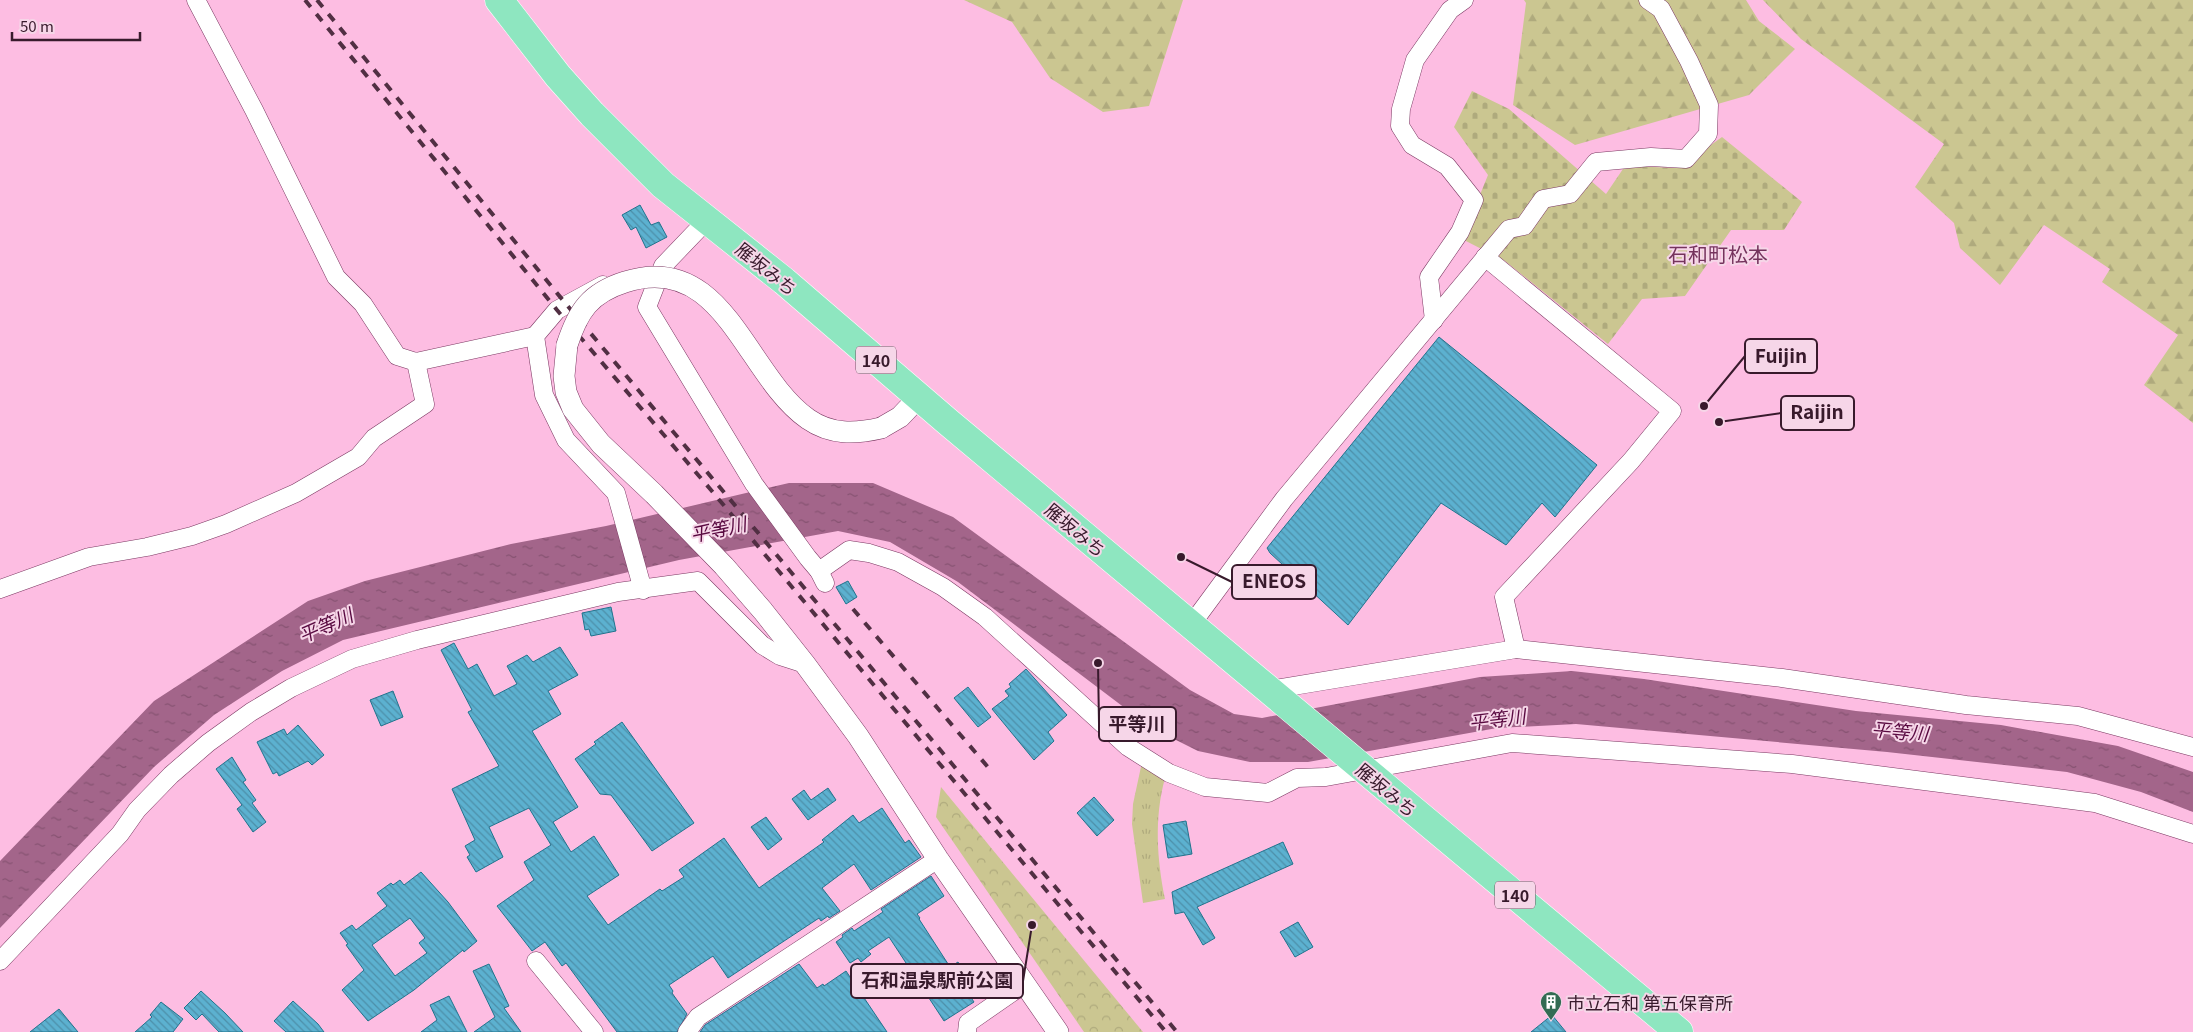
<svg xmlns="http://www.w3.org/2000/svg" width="2193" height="1032" viewBox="0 0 2193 1032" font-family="Georgia,'Noto Sans JP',serif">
  <defs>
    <pattern id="grass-tufts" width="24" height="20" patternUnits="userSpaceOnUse" patternTransform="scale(1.25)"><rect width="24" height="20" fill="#cbc691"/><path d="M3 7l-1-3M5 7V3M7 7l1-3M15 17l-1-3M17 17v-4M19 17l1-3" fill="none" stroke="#afaa7d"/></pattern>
    <pattern id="forest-firs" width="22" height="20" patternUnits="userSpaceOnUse" patternTransform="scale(1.25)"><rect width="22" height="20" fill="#cbc691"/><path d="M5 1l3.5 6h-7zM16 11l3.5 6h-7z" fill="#afaa7d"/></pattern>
    <pattern id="cemetery-stones" width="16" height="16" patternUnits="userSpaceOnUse" patternTransform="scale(1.25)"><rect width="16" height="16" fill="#cbc691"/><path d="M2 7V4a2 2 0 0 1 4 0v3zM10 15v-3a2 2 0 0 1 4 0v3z" fill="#afaa7d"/></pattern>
    <pattern id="park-crowns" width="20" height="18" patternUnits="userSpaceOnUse" patternTransform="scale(1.25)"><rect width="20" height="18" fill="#cbc691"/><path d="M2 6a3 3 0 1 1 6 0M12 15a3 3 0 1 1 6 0" fill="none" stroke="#afaa7d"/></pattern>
    <pattern id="water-ripples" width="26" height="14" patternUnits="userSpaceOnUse" patternTransform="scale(1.25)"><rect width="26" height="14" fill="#a3658a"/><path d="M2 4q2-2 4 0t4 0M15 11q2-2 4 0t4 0" fill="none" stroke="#865271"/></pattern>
    <pattern id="building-back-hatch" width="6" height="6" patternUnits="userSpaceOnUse" patternTransform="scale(1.25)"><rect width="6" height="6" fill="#5cb1d0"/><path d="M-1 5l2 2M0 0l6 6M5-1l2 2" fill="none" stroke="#4d8fa9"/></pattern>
  </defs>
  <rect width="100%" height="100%" fill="#fdbde2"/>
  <path fill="url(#grass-tufts)" d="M1142,762l23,16c-11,40 -8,81 0,121l-22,4 -11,-79 1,-20z"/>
  <g fill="url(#forest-firs)">
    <path d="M964,0h219l-34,106 -46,6 -53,-34 -38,-56z"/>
    <path d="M1524,0h222l13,21 36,28 -46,46 -174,50 -62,-40 13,-102z"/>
    <path d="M1763,0h430v423l-49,-38 34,-50 -76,-53 8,-13 -66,-44 -44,60 -40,-37 -6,-25 -39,-36 29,-43 -143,-105z"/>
  </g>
  <path fill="url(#cemetery-stones)" d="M1472,91l37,18 97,85 19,-28 54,2 43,-31 80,65 -18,28h-53l-46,66 -43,3 -34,45 -103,-83 -43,-22 26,-64 -34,-48z"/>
  <path fill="url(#park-crowns)" d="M941,787l202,245h-59l-148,-215z"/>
  <path fill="url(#water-ripples)" d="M789,483h84l80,34 237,173 44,24 28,4 218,-41 92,-6 72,8 212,32 145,14 117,21 75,26v40l-52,-20 -74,-20 -180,-20 -311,-28 -79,4 -189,34h-58l-52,-11 -48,-24 -192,-145 -68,-40 -52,-11 -159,29 -336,80 -61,31 -68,44 -60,52 -154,161v-67l154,-160 154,-100 57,-20 146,-37 95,-18z"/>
  <g fill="url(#building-back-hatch)" stroke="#21738d" fill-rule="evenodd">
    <path d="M640,205l11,20 8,-3 8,15 -21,11 -10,-21 -5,3 -9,-15z"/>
    <path d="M1439,337l158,128 -42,52 -13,-14 -36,42 -65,-42 -93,122 -78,-72 -3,-5z"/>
    <path d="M848,581l9,16 -11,7 -10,-17z"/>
    <path d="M611,607l5,24 -25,5 -2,-7 -4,1 -3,-17z"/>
    <path d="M454,643l14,26 9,-5 17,32 23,-12 -10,-18 20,-11 6,7 27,-15 18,28 -30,16 13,23 -29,17 46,76 -25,15 18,30 23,-16 25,39 -32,21 21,29 52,-36 2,2 22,-14 -5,-7 45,-32 35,50 65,-46 -2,-2 31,-25 6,8 23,-15 23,35 4,-3 12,17 -50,33 -17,-26 -32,24 18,23 -11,7 -1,-2 -7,5 -2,-3 -91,60 -15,-22 -44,29 4,6 -1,2 15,21 -10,18h-60l-51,-69 -4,3 -17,-24 -13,9 -35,-45 37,-26 -10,-18 27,-17 -22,-37 -40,19 14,30 -27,15 -9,-15 3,-2 -5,-9 10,-6 -23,-51 47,-23 -31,-54 4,-2 -31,-60z"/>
    <path d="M1026,669l41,46 -19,17 6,9 -20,19 -42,-51 17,-13 -4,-5 6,-4 -2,-3z"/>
    <path d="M968,687l23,30 -13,10 -24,-29z"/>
    <path d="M393,691l10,26 -22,9 -11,-26z"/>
    <path d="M622,722l72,101 -42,28 -41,-56 -11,-1 -25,-35 21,-15 -2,-2z"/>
    <path d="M298,725l26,30 -12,10 -4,-4 -29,15 -2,-4 -4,2 -16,-32 27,-13 3,6z"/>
    <path d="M232,757l14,23 -3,2 13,18 -4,3 14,19 -13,10 -16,-23 5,-4 -26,-36z"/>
    <path d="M828,788l8,12 -28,20 -16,-21 12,-9 7,10z"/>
    <path d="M1094,797l20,23 -17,16 -20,-23z"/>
    <path d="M766,817l16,22 -14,11 -17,-23z"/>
    <path d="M1186,821l6,33 -24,4 -5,-33z"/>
    <path d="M1283,842l10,22 -96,43 18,31 -12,7 -19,-33 -9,2 -3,-22z"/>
    <path d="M421,872l27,30 29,39 -13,11 -1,-2 -49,40 -46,31 -26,-31 22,-20 -18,-25 2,-1 -8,-11 12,-8 4,5 31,-24 -10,-13 14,-10 2,2 7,-5 4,5zM410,918l15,20 -6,5 8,10 -32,23 -23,-31z"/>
    <path d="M931,876l13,20 -27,18 3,4 -1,1 31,48 8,-5 10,16 -7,5 13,19 -30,19 -55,-84 -21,14 3,3 -10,8 -3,-4 -8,5 -14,-21 7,-5 -1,-2 10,-7 2,3 29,-19 -2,-3z"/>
    <path d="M1298,922l15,25 -18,10 -15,-25z"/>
    <path d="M489,964l20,42 -5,2 17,24h-47l21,-15 -22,-46z"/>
    <path d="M799,964l18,24 6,-4 1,2 22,-15 41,61h-187l5,-7z"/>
    <path d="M201,991l24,22 18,19h-24l-17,-18 -6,6 -12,-12z"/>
    <path d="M449,996l18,36h-46l16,-12 -7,-15z"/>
    <path d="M293,1001l25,23 6,8h-38l-12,-11z"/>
    <path d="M161,1002l22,17 -10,13h-38l17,-15 -2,-2z"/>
    <path d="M59,1009l19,23h-48z"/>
    <path d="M1552,1015l14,17h-35z"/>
  </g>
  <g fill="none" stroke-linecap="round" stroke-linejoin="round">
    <g stroke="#7b3862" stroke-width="19">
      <g id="minor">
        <path d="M196,0l58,110 82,167 27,27 34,52 19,6 119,-26"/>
        <path d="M707,220l-44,46 -16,41 107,177 54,74 11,13 6,12"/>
        <path d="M1485,257l187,154 -41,50 -127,136 12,52"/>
        <path d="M603,285l-46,25 -22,26 9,59 22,45 50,53 27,97"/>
        <path d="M1434,320l-5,-43 31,-45 14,-32 -27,-34 -35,-21 -12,-19 1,-17 14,-49 35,-50 14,-10"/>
        <path d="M819,571l30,-21 20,3 29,9 45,25 42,30 143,130 41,26 36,14 63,6 29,-15 29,-1 186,-34 280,21 303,39 98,31"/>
        <path d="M0,589l89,-32 58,-10 45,-11 34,-12 70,-31 62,-36 16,-19 51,-34 -9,-42"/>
        <path d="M1191,625l93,-126 225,-270 15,-3 19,-27 27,-5 26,-32 55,-5 35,2 22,-25 1,-29 -20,-44 -28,-52 -13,-9"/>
        <path d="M1269,690l247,-41 266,29 184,27 112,11 115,31"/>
        <path d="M0,961l120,-127 17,-24 34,-35 37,-32 43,-31 40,-24 61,-29 65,-19 201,-48 80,-11 64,64 18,11 25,8"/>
        <path d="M536,961l58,71"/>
        <path d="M687,1032l11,-15 240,-158"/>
        <path d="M967,1032l1,-9 56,-39"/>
      </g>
    </g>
    <g stroke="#7b3862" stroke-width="22">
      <g id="tertiary">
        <path d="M567,345l-3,31 2,16 7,17 28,35 53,50 70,72 39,45 42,53 53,72 80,123 120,173"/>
        <path d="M881,428l19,-11 19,-20"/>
      </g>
    </g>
    <g stroke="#fff" stroke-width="29">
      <path id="trunk" d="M499,0l59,76 34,38 71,71 121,96 164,141 731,610"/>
    </g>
    <use href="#minor" stroke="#fff" stroke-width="18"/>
    <use href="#tertiary" stroke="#fff" stroke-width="21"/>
    <use href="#trunk" stroke="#8ee6c0" stroke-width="28"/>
    <g stroke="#512f43" stroke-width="4" stroke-dasharray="9 9" stroke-linecap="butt">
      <path d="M305,0l252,310 154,180 248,297 207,245"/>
      <path d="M317,0l249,304 611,728"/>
      <path d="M853,609l140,164"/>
    </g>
    <g stroke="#7b3862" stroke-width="22" stroke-linecap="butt">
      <path id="tertiary-bridge" d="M567,345c11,-34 23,-52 58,-63 99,-32 120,93 183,137 23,16 47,15 73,9"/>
    </g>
    <use href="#tertiary-bridge" stroke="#fff" stroke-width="21"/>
  </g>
  <defs>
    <g id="building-pin" transform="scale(1.125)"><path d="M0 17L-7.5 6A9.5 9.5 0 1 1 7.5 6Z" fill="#326b53" stroke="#f6d6e8"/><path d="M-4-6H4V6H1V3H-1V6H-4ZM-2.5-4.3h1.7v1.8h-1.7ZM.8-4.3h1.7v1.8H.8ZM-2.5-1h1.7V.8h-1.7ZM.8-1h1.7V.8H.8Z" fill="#fff"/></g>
  </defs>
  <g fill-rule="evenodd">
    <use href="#building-pin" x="1551" y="1002"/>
  </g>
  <g text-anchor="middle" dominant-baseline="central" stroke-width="4" stroke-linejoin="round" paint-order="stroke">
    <g fill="#f6d6e8" stroke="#715264" stroke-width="1">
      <rect x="856" y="346.5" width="40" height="27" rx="4"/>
      <rect x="1495" y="881.5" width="40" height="27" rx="4"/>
    </g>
    <g font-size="16" font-weight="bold" fill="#381a2c">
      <text x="876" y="360">140</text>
      <text x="1515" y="895">140</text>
    </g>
    <g font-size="18" fill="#381a2c" stroke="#f6d6e8">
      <text transform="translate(767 268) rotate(39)">雁坂みち</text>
      <text transform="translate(1076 529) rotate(40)">雁坂みち</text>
      <text transform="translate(1387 789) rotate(40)">雁坂みち</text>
    </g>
    <g font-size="18" fill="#381a2c" stroke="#f6d6e8" text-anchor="start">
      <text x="1567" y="1002">市立石和 第五保育所</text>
    </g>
    <g font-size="19" font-style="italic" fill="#590a41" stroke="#f6d6e8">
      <text transform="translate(718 528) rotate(-12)">平等川</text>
      <text transform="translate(325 624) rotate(-24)">平等川</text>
      <text transform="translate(1497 718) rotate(-7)">平等川</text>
      <text transform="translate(1900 730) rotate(5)">平等川</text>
    </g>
    <g font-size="20" fill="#75335d" stroke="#f6d6e8">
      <text x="1718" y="253">石和町松本</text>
    </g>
  </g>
  <path fill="none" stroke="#381a2c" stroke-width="2" d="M1704 406L1745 356M1719 422L1781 413M1181 557L1232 582M1098 663L1099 724M1032 925L1023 981"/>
  <g fill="#381a2c" stroke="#f6d6e8" stroke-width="2">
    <circle cx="1704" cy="406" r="5"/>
    <circle cx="1719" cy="422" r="5"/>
    <circle cx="1181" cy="557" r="5"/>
    <circle cx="1098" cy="663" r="5"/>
    <circle cx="1032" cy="925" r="5"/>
  </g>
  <g fill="#f6d6e8" stroke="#381a2c" stroke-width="2">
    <rect x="1745" y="339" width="72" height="34" rx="5"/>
    <rect x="1781" y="396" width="73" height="34" rx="5"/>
    <rect x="1232" y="565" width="84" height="34" rx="5"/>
    <rect x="1099" y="707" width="77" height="34" rx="5"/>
    <rect x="851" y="964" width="172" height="34" rx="5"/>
  </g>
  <g font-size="19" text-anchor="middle" font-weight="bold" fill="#381a2c">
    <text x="1781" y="363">Fuijin</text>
    <text x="1817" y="419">Raijin</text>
    <text x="1274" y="588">ENEOS</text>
    <text x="1137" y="731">平等川</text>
    <text x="937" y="987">石和温泉駅前公園</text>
  </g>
  <path d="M12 32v8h128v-8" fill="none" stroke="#381a2c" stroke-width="2.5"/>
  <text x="20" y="32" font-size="15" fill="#381a2c" stroke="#f6d6e8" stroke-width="4" paint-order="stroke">50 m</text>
</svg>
